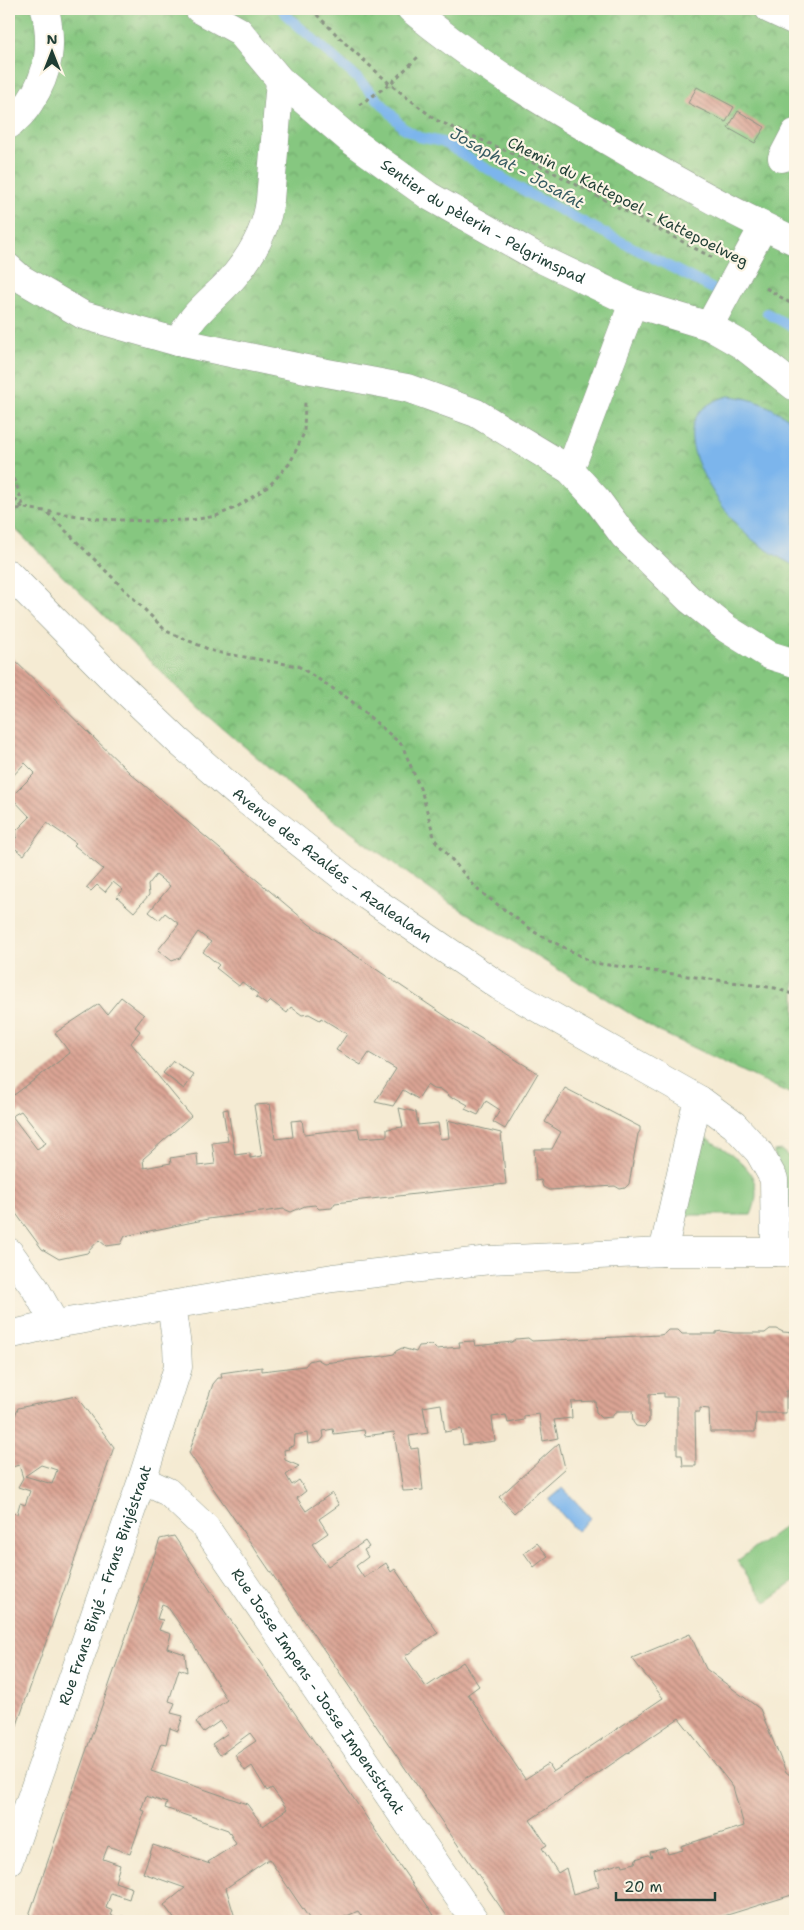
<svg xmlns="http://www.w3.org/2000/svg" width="804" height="1930" viewBox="0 0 804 1930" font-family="'Shantell Sans',sans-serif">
  <defs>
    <pattern id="park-crowns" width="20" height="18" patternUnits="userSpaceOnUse" patternTransform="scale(1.25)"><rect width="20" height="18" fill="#86c780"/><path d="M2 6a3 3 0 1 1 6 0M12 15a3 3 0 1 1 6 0" fill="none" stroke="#6da36a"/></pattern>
    <pattern id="building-back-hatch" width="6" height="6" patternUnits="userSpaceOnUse" patternTransform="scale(1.25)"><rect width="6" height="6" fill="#dba494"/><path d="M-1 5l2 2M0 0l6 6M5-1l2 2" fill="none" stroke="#b1877a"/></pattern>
  </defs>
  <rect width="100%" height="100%" fill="#fcf5e5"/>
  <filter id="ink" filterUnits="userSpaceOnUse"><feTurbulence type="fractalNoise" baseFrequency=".02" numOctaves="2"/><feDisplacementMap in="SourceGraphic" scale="10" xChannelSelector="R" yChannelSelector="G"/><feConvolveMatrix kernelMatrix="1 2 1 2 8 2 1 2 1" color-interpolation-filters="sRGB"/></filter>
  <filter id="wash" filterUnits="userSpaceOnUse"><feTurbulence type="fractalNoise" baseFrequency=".0096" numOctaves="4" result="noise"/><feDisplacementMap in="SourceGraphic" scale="20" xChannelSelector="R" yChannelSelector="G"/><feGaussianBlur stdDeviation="1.12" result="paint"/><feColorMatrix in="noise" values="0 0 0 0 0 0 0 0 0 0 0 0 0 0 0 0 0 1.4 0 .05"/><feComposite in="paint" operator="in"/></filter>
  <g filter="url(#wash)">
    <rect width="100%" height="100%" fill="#f5ebd3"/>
    <g fill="#86c780" stroke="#52825a">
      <path d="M701,1137h4c30,19 64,36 46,78h-71z"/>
      <path d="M781,1150l14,12v47h-5l-8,-35 -8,-19v-4z"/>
      <path d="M795,1519v62l-29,21 -29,-41z"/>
    </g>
    <path fill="url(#park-crowns)" stroke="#52825a" d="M9,9h786v1087l-137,-65 -219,-135 -127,-92 -120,-102 -183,-179z"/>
    <g fill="#7bb5ec" stroke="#4d7990">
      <path d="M729,396c26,2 46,12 66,28v142c-17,-9 -33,-18 -48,-31 -15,-14 -26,-30 -37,-48 -21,-36 -34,-77 19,-91z"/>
      <path d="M563,1488l28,30 -14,13 -28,-31z"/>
    </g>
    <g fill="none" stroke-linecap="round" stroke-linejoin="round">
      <g stroke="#7bb5ec" stroke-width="10">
        <path d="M282,9l4,6 71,63 31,32 14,17 17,10 23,5 91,54 180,93"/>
        <path d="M767,313l28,16"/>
      </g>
    </g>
    <g id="blocks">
      <g fill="url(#building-back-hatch)" fill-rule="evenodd">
        <path d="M697,87l37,20 -8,15 -38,-19z"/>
        <path d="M738,111l27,16 -10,16 -27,-15z"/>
        <path d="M9,655l122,119 178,150 153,103 76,46 -33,56 -12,-7 7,-12 -14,-9 -8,14 -13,-6 3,-4 -14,-8 -1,2 -11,-9 -9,-1 -6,-4 -9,14 -15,-9 -10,16 -18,-4 21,-33 -27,-16 -8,12 -25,-15 11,-16 -26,-16 -1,2 -11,-6 -7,1 -11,-8 -4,6 -16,-12 -4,4 -11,-8 2,-3 -16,-12 -3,4 -23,-18 3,-3 -16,-13 8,-10 -13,-10 -18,26 -8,3 -14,-11 21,-26 -14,-11 -6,7 -10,-8 21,-26 -14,-11 -8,10 1,10 -15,17 -17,-15 6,-7 -10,-8 -8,10 -8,-7 -6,6 -5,-3 17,-19 -29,-24 2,-2 -29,-20 -23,32 -14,-10 7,-8 -1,-6 14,-14 -19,-20 24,-24 -10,-10 -16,17z"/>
        <path d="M121,997l23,18 -9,12 5,4 -9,12 60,73 -48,43 1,9 27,-5 -1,-5 27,-4 1,12 17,-2 -3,-21 16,-2 -5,-31 5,-1 7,46 15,-2v5l12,-2 -8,-51 16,-1 5,35 18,-2 -2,-16 11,-1 2,14 54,-6 2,10 27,-2v-7l16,-2 -4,-19 17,4 2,13 20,-2 2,16 9,-1 -2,-18 54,13 5,51 -171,19 -3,5 -13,1 -4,-4 -10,1 -14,6 -7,-3 -76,10 -83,17 -4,8 -15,2 -7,-6 -12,13 -28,6 -17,-10 -33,-45v-116l5,7 56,-42 -15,-20 44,-29 8,10zM21,1111l25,32 -9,6 -25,-33z"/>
        <path d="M173,1061l21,14 -10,14 -21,-16z"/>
        <path d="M565,1088l75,39v4l-2,3 -9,50 -4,4 -5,1 -5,-3 -66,4 -6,-3 -2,-7 -5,1 -2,-32h18l9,-17 -16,-10z"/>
        <path d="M770,1329h7l6,3 12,1v58h-9v22h-30l-1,19h-45l-1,-23 -9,-1v4h-5l1,54h-13l-1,-11h-5v-58h-13v-4l-15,1v28l-5,5 -8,-1 -3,-4 -1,-11h-16l-4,6 -11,1 -5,-5 -1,-12 -24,1 1,16 -18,2 4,18 -15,3 -4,-27 -15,2v4l-16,3 -2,-8 -14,2 3,24 -32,4 -2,-16 -16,3 -4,-28 -18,3 5,26 -19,3 2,13 7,-1 5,42 -20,1 -9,-59 -29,4 -1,-6 -30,4 -1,-5 -10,2 1,6 -4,5 -12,2 -1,-11 -12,2 -1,11 -6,1 1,2 -5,1 1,10 14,6 -13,9 6,10 7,-5 7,11 -9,7 9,13 26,-18 7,12 -20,14 9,14 -16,11 16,22 37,-25 4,6 -5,3 4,7 -12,9 8,12 22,-15 5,9 4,-3 43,64 -33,23 21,31 37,-25 16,24 -11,8 57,85 23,-15 5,8 110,-74 -31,-40 58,-24 16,35 54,40 26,63 9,7v115l-87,27h-198l-321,-468 24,-69 5,-6h4l-1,-5 41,-6v4l43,-5 4,-5 8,-2 7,4 60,-7 10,-2 2,-3 6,-3 14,4 3,-6 13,-1 4,4 24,-2 -1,-5 15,-1 1,5 37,-4 4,-3 12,-1 4,3 128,-6 4,-1 4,-4h10l4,4h34v-2l6,-1 12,2h31zM679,1718l54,69 11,39 -63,20 2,4 -15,4 -2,-6 -16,4 2,6 -4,-3 -12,4 -1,4 -12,3 -1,-3 -27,8 4,15 -26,8 -7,-26 -8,5 -16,-25 5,-3 -17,-25z"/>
        <path d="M76,1396l38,51 -105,301v-236l8,2 3,-11 5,2 5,-14 -12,-4 5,-9 -4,-13 -10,3v-52l5,2 4,-10zM41,1465l16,5 -5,14 -27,-8z"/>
        <path d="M559,1443l6,25 -51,45 -15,-16z"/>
        <path d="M174,1536l38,57 226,328h-73l-7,-10 -22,10h-25l-42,-62 -43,29 10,33h-60l-12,-16 21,-17 -42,-15 10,-28 57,19 -2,-2 28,-18 -8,-14 -63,-22 2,-5 -21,-7 -5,14 4,1 -15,43 -22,-8 -5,13 17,6 -5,17 17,6 -3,11 -18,-6 -5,15 7,3 -2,4 10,4 1,-3 12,5h-35l-9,-3 -1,3h-62l133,-382zM162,1604l5,2 25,36 35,58 -31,22 8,10 16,-11 8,12 -16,11 8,11 30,-22 6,8 -21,14 10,16 7,-5 15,25 5,-3 15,21 -24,17 -16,-22 -96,-33 10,-28 5,1 4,-16 8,3 5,-15 -12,-3 4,-10 -6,-2 10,-32 8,3 -2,-18 -18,-6 4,-14 -12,-4 4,-10 -6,-1z"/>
        <path d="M537,1543l11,13 -14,11 -10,-14z"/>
      </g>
    </g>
  </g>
  <g filter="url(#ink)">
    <use href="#blocks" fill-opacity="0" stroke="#8a9484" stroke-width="1"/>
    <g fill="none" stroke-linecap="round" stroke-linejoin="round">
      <g stroke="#8a9484" stroke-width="29">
        <g id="minor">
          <path id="s1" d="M199,9l40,22 41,49 68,58 81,58 108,61 96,46 76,23 33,19 53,42"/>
          <path d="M411,9c56,47 117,85 180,122 66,39 134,78 204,110"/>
          <path d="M769,9l26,12"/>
          <path d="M9,125c8,-6 16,-15 21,-23 20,-30 23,-59 15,-93"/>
          <path d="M782,158l13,-25"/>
          <path d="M9,268l11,10 63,37 95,27 128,27 101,19 69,25 94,57 28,31 26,35 65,63 38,30 42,26 26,8"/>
          <path d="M709,326l54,-99"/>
          <path d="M178,342c5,-9 10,-18 17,-26 13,-15 29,-27 41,-42 17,-21 31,-47 34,-74l10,-120"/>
          <path d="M570,470l63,-167"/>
          <path id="s2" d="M9,574l100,101 69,66 59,52 130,103 132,90 201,114 34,25 25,27 15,27 1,73"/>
          <path d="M9,1252l26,36 20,36"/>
          <path d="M663,1252l32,-141 5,-11"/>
          <path d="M9,1335l46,-11 278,-46 157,-18 173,-8h132"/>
          <path id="s3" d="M142,1480l26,12 38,36 269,393"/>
          <path id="s4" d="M9,1861l133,-381 36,-113 -1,-21 -6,-41"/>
        </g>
      </g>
      <g stroke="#8a9484" stroke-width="3" stroke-dasharray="4 4" stroke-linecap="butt">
        <path d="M311,9l35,35 44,40 46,36 109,48 168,90"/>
        <path d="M359,105l31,-21 29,-28"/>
        <path d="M766,288l29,18"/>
        <path d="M9,463l15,45"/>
        <path d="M9,493l14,15"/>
        <path d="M9,510l15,-2 75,11 46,2 47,-1 24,-4 21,-9 32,-21 21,-23 14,-30 1,-33"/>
        <path d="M48,513l118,118 49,21 83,14 51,33 53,46 20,48 13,47 43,50 58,43 58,30 181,25 20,7"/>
      </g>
      <use href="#minor" stroke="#fff" stroke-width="28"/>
    </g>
  </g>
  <g text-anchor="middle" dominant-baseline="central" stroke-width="4.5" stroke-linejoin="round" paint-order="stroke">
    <g font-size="15" fill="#1f3d34" stroke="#fcf5e5">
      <text transform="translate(628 202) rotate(27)">Chemin du Kattepoel - Kattepoelweg</text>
      <text stroke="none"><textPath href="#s1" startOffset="358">Sentier du pèlerin - Pelgrimspad</textPath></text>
      <text stroke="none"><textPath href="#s2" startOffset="436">Avenue des Azalées - Azalealaan</textPath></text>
      <text stroke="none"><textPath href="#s4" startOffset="292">Rue Frans Binjé - Frans Binjéstraat</textPath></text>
      <text stroke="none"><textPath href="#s3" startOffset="279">Rue Josse Impens - Josse Impensstraat</textPath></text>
    </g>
    <g font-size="16" font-style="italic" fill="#365b62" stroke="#fcf5e5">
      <text transform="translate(517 168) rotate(29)">Josaphat - Josafat</text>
    </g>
  </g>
  <rect width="804" height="1930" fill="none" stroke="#fcf5e5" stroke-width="30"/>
  <g transform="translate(52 52)" stroke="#fcf5e5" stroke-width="4" paint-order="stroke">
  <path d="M0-4L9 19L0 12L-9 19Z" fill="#1f3d34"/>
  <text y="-8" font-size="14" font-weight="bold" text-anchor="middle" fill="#1f3d34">N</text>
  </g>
  <path d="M616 1892v8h99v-8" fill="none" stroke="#1f3d34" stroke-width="2.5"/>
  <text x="624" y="1892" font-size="15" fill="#1f3d34" stroke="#fcf5e5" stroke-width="4" paint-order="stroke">20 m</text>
</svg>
